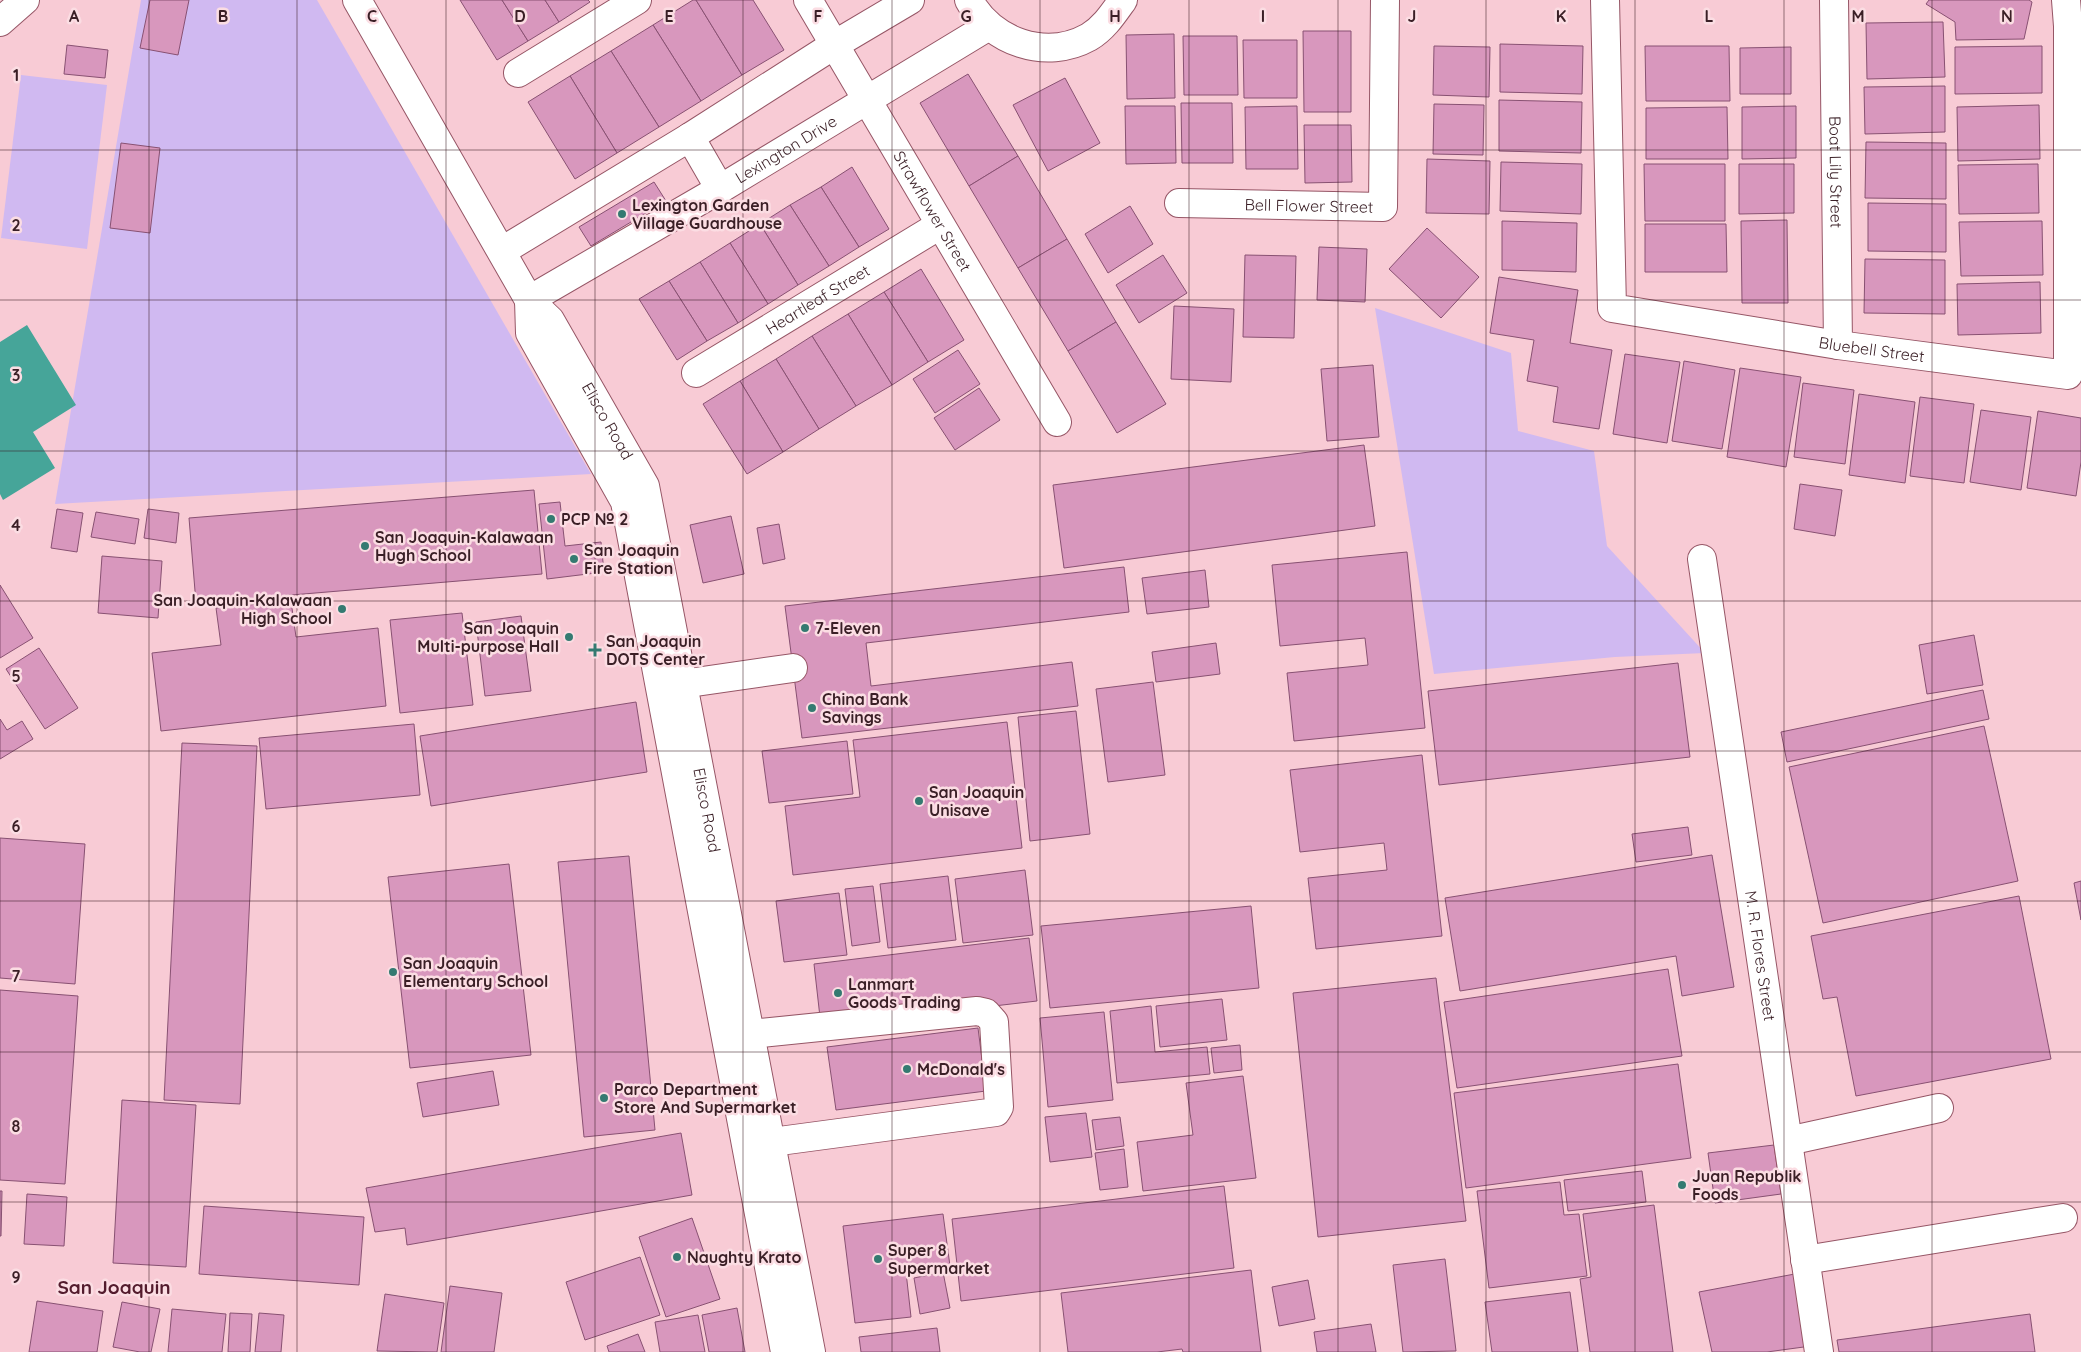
<svg xmlns="http://www.w3.org/2000/svg" width="2081" height="1352" viewBox="0 0 2081 1352" font-family="Quicksand,sans-serif">
  <rect width="100%" height="100%" fill="#f8cbd5"/>
  <g fill="#d0b9f1">
    <path d="M141,0h176l274,474 -536,30z"/>
    <path d="M21,75l86,10 -20,164 -86,-11z"/>
    <path d="M1375,308l136,45 7,78 76,20 13,95 98,107 -90,4 -181,17z"/>
  </g>
  <path fill="#46a599" d="M27,325l49,80 -43,27 22,36 -52,32 -3,-6v-152z"/>
  <g fill="#d897bd" stroke="#885172">
    <path d="M150,0h39l-11,55 -38,-7z"/>
    <path d="M460,0h42l26,41 -31,19z"/>
    <path d="M502,0h43l14,22 -31,19z"/>
    <path d="M545,0h43l2,2 -31,20z"/>
    <path d="M693,0h3l46,75 -41,26 -48,-76z"/>
    <path d="M696,0h57l31,50 -42,25z"/>
    <path d="M1929,0h100l3,2 -8,37 -68,1 -1,-18 -29,-18z"/>
    <path d="M1943,22l2,55 -78,2 -1,-56z"/>
    <path d="M653,25l48,76 -42,26 -48,-76z"/>
    <path d="M1303,31h48v81h-47z"/>
    <path d="M1174,34l1,64 -48,1 -1,-64z"/>
    <path d="M1183,36h54l1,59h-54z"/>
    <path d="M1243,40h54v58h-53z"/>
    <path d="M1500,44l83,2 -1,48 -82,-2z"/>
    <path d="M67,45l41,5 -3,28 -41,-4z"/>
    <path d="M1434,46l56,1 -1,50 -56,-2z"/>
    <path d="M1645,46h84l1,55h-84z"/>
    <path d="M2042,46v47l-87,1v-47z"/>
    <path d="M1791,47v47h-51v-46z"/>
    <path d="M611,51l48,76 -42,26 -47,-77z"/>
    <path d="M968,74l50,82 -49,30 -49,-83z"/>
    <path d="M570,76l47,77 -42,26 -47,-77z"/>
    <path d="M1065,78l35,65 -52,28 -35,-66z"/>
    <path d="M1945,86v46l-80,2 -1,-47z"/>
    <path d="M1499,100l83,2 -1,51 -82,-2z"/>
    <path d="M1181,103h51l1,60h-51z"/>
    <path d="M1434,104l50,1 -1,50 -50,-1z"/>
    <path d="M2039,105l1,54 -82,2 -1,-54z"/>
    <path d="M1125,106h50l1,57 -50,1z"/>
    <path d="M1297,106l1,63h-52l-1,-62z"/>
    <path d="M1796,106v52l-54,1v-52z"/>
    <path d="M1727,107l1,52h-82v-51z"/>
    <path d="M1304,125h47l1,57 -47,1z"/>
    <path d="M1866,142l80,1v56l-81,-1z"/>
    <path d="M121,143l39,5 -10,85 -40,-5z"/>
    <path d="M1018,156l49,83 -49,29 -49,-82z"/>
    <path d="M1427,159l63,2 -1,53 -63,-1z"/>
    <path d="M1501,162l81,2 -1,50 -81,-3z"/>
    <path d="M1644,164h81v57h-80z"/>
    <path d="M1739,164h55v49l-55,1z"/>
    <path d="M2038,164l1,49 -80,1 -1,-49z"/>
    <path d="M852,167l37,62 -30,18 -38,-60z"/>
    <path d="M654,182l12,19 -75,45 -12,-19z"/>
    <path d="M821,187l38,60 -30,19 -39,-61z"/>
    <path d="M1868,203l78,1v48l-78,-1z"/>
    <path d="M790,205l39,61 -31,19 -38,-61z"/>
    <path d="M1130,206l23,38 -45,29 -23,-39z"/>
    <path d="M1787,220l1,83h-46l-1,-82z"/>
    <path d="M1502,221l75,2 -1,49 -74,-2z"/>
    <path d="M2042,221l1,54 -82,1 -2,-54z"/>
    <path d="M760,224l38,61 -30,19 -38,-61z"/>
    <path d="M1645,224h81l1,48h-82z"/>
    <path d="M1427,228l52,49 -38,41 -52,-49z"/>
    <path d="M1067,239l49,83 -48,29 -50,-83z"/>
    <path d="M730,243l38,61 -30,19 -38,-61z"/>
    <path d="M1319,247l48,2 -2,53 -48,-2z"/>
    <path d="M1163,255l24,38 -48,30 -23,-38z"/>
    <path d="M1245,255l51,1 -2,82 -51,-1z"/>
    <path d="M1865,259l80,1v54l-81,-1z"/>
    <path d="M700,262l38,61 -31,18 -38,-60z"/>
    <path d="M921,269l43,71 -36,22 -44,-70z"/>
    <path d="M1499,277l79,13 -8,53 42,7 -13,79 -46,-7 5,-35 -31,-6 7,-41 -44,-7z"/>
    <path d="M669,281l38,60 -30,19 -38,-61z"/>
    <path d="M2040,282l1,51 -83,2 -1,-51z"/>
    <path d="M884,292l44,70 -36,23 -44,-71z"/>
    <path d="M1174,306l60,3 -3,73 -60,-3z"/>
    <path d="M848,314l44,71 -36,21 -44,-70z"/>
    <path d="M1116,322l50,82 -49,29 -49,-82z"/>
    <path d="M812,336l44,70 -37,23 -43,-70z"/>
    <path d="M958,350l22,34 -45,29 -22,-34z"/>
    <path d="M1625,354l55,8 -13,81 -54,-9z"/>
    <path d="M776,359l43,70 -36,23 -43,-71z"/>
    <path d="M1684,361l51,9 -13,79 -50,-8z"/>
    <path d="M1373,365l6,72 -52,4 -6,-72z"/>
    <path d="M1740,368l61,9 -15,90 -59,-10z"/>
    <path d="M740,381l43,71 -36,22 -44,-70z"/>
    <path d="M1803,383l51,7 -9,74 -51,-7z"/>
    <path d="M979,388l21,32 -45,30 -21,-32z"/>
    <path d="M1859,394l56,8 -10,81 -56,-8z"/>
    <path d="M1920,397l54,7 -10,79 -54,-7z"/>
    <path d="M1981,410l50,7 -10,73 -51,-8z"/>
    <path d="M2038,411l43,7v44l-5,34 -49,-8z"/>
    <path d="M1364,445l11,81 -311,42 -11,-83z"/>
    <path d="M1800,484l42,6 -7,46 -41,-7z"/>
    <path d="M534,490l8,84 -346,29 -7,-85z"/>
    <path d="M560,502l5,44 36,-4 3,30 -57,7 -8,-75z"/>
    <path d="M57,509l26,4 -6,39 -26,-4z"/>
    <path d="M148,509l31,4 -3,30 -32,-5z"/>
    <path d="M96,512l43,7 -4,25 -44,-7z"/>
    <path d="M731,516l13,58 -41,9 -13,-58z"/>
    <path d="M779,524l6,35 -22,5 -6,-36z"/>
    <path d="M1407,552l18,176 -131,13 -7,-68 81,-8 -3,-27 -85,8 -8,-81z"/>
    <path d="M102,556l60,5 -4,57 -60,-5z"/>
    <path d="M1124,567l5,45 -263,31 5,43 201,-24 6,44 -276,32 -17,-132z"/>
    <path d="M1205,570l4,37 -62,7 -5,-36z"/>
    <path d="M0,585l33,53 -33,20z"/>
    <path d="M291,601l5,36 82,-9 8,78 -225,25 -9,-78 69,-8 -5,-37z"/>
    <path d="M462,613l11,92 -73,8 -10,-93z"/>
    <path d="M521,616l10,75 -46,5 -9,-74z"/>
    <path d="M1974,635l9,50 -56,9 -8,-49z"/>
    <path d="M1216,643l4,31 -64,8 -4,-30z"/>
    <path d="M39,648l39,60 -33,21 -39,-60z"/>
    <path d="M1678,663l12,94 -251,28 -11,-94z"/>
    <path d="M1153,682l12,93 -57,7 -12,-93z"/>
    <path d="M1983,690l6,29 -202,43 -6,-30z"/>
    <path d="M636,702l11,70 -216,34 -11,-70z"/>
    <path d="M1076,711l14,123 -60,7 -12,-124z"/>
    <path d="M0,719l7,11 15,-9 11,18 -33,20z"/>
    <path d="M1007,722l15,126 -229,27 -8,-69 75,-9 -7,-57z"/>
    <path d="M414,724l6,71 -154,14 -7,-71z"/>
    <path d="M1984,726l34,155 -195,42 -34,-156z"/>
    <path d="M847,741l6,53 -84,9 -7,-52z"/>
    <path d="M182,743l75,3 -17,358 -76,-4z"/>
    <path d="M1422,755l20,181 -126,13 -8,-71 79,-8 -3,-27 -84,9 -10,-82z"/>
    <path d="M1688,827l4,28 -56,7 -4,-28z"/>
    <path d="M0,838l85,6 -10,140 -75,-6z"/>
    <path d="M1712,855l22,132 -52,9 -6,-40 -216,35 -15,-93z"/>
    <path d="M629,856l26,274 -71,7 -26,-275z"/>
    <path d="M509,864l22,191 -121,13 -22,-191z"/>
    <path d="M1025,870l8,65 -70,8 -8,-64z"/>
    <path d="M948,876l8,64 -68,8 -8,-64z"/>
    <path d="M2081,881v39l-7,-37z"/>
    <path d="M873,886l7,56 -28,4 -7,-57z"/>
    <path d="M839,893l8,62 -63,7 -8,-61z"/>
    <path d="M2019,896l32,163 -195,37 -19,-99 -14,2 -12,-63z"/>
    <path d="M1251,906l8,82 -209,20 -9,-82z"/>
    <path d="M1029,938l8,63 -216,25 -7,-62z"/>
    <path d="M1668,969l14,87 -225,32 -13,-86z"/>
    <path d="M1436,978l30,243 -148,16 -25,-244z"/>
    <path d="M0,990l78,6 -13,188 -65,-4z"/>
    <path d="M1222,999l5,41 -67,7 -4,-41z"/>
    <path d="M1151,1006l4,46 52,-5 3,27 -93,9 -7,-72z"/>
    <path d="M1104,1012l9,88 -65,7 -8,-89z"/>
    <path d="M978,1028l8,63 -150,19 -9,-63z"/>
    <path d="M1240,1045l2,25 -28,3 -3,-25z"/>
    <path d="M1678,1064l13,94 -225,30 -12,-95z"/>
    <path d="M493,1071l6,34 -76,12 -6,-34z"/>
    <path d="M1243,1076l13,102 -113,13 -6,-49 56,-7 -7,-52z"/>
    <path d="M122,1100l74,5 -10,162 -73,-4z"/>
    <path d="M1086,1113l6,44 -42,5 -5,-45z"/>
    <path d="M1120,1117l4,29 -28,4 -4,-30z"/>
    <path d="M681,1133l11,62 -285,50 -2,-17 -30,4 -9,-44z"/>
    <path d="M1774,1145l7,49 -66,9 -7,-50z"/>
    <path d="M1124,1149l4,38 -28,3 -5,-37z"/>
    <path d="M1642,1171l4,31 -78,9 -4,-31z"/>
    <path d="M1560,1182l4,33 15,-1 8,62 -98,12 -12,-97z"/>
    <path d="M1224,1186l10,82 -273,33 -9,-82z"/>
    <path d="M0,1191h2l-1,45h-1z"/>
    <path d="M27,1194l40,3 -3,49 -40,-2z"/>
    <path d="M1654,1205l19,147h-83l-10,-73 11,-2 -8,-63z"/>
    <path d="M204,1206l160,11 -5,68 -160,-11z"/>
    <path d="M943,1214l7,52 -44,6 5,45 -56,6 -12,-97z"/>
    <path d="M692,1218l28,81 -54,18 -27,-80z"/>
    <path d="M640,1257l20,58 -75,25 -19,-58z"/>
    <path d="M1445,1259l11,92 -53,1 -10,-87z"/>
    <path d="M1251,1270l10,82h-78l-1,-3 -25,3h-89l-7,-59z"/>
    <path d="M943,1272l7,36 -30,6 -6,-36z"/>
    <path d="M1800,1273l11,73 -44,6h-55l-13,-60z"/>
    <path d="M1308,1280l7,39 -36,7 -7,-39z"/>
    <path d="M450,1286l52,7 -8,59h-53z"/>
    <path d="M1570,1292l8,60h-86l-7,-50z"/>
    <path d="M385,1294l59,9 -7,49 -60,-1z"/>
    <path d="M37,1301l66,10 -6,41h-68z"/>
    <path d="M122,1302l38,7 -9,43h-11l-27,-5z"/>
    <path d="M737,1308l8,44h-36l-7,-37z"/>
    <path d="M172,1309l54,5 -4,38h-54z"/>
    <path d="M230,1313l22,1 -2,38h-22z"/>
    <path d="M259,1313l25,2 -3,37h-26z"/>
    <path d="M2030,1314l5,38h-196l-2,-12z"/>
    <path d="M698,1315l7,37h-45l-5,-30z"/>
    <path d="M1371,1324l5,28h-59l-3,-20z"/>
    <path d="M937,1328l3,24h-79l-2,-15z"/>
    <path d="M638,1334l7,18h-36l-2,-6z"/>
  </g>
  <g fill="none" stroke-linecap="round" stroke-linejoin="round">
    <g stroke="#965666" stroke-width="30">
      <g id="minor">
        <path id="s1" d="M808,0l249,422"/>
        <path d="M969,0c22,42 77,61 120,37 15,-9 24,-23 34,-37"/>
        <path id="s2" d="M1605,0l7,308 226,37 230,30v-349l-2,-26"/>
        <path id="s3" d="M1834,0l4,345"/>
        <path d="M0,22l25,-22"/>
        <path d="M518,73l119,-73"/>
        <path d="M690,137l30,52"/>
        <path id="s4" d="M1179,203l204,4 2,-207"/>
        <path d="M502,251l188,-114 144,-92 76,-45"/>
        <path id="s5" d="M529,300l191,-111 269,-163"/>
        <path id="s6" d="M696,373l244,-148"/>
        <path id="s7" d="M1702,559l117,793"/>
        <path d="M661,687l132,-19"/>
        <path d="M751,1034l226,-23 9,2 8,9 5,85 -3,5 -224,30"/>
        <path d="M1788,1141l151,-33"/>
        <path d="M1805,1260l258,-42"/>
      </g>
    </g>
    <g stroke="#965666" stroke-width="30">
      <g id="major">
        <path id="s8" d="M357,0l172,300 21,20 95,166 166,866"/>
        <path d="M529,300l1,33 95,169 160,850"/>
      </g>
    </g>
    <use href="#minor" stroke="#fff" stroke-width="28"/>
    <use href="#major" stroke="#fff" stroke-width="28"/>
  </g>
  <path fill="none" stroke="#3a1f26" stroke-width="1" stroke-opacity="0.55" d="M149,0v1352M297,0v1352M446,0v1352M595,0v1352M743,0v1352M892,0v1352M1040,0v1352M1189,0v1352M1338,0v1352M1486,0v1352M1635,0v1352M1784,0v1352M1932,0v1352M0,150h2081M0,300h2081M0,451h2081M0,601h2081M0,751h2081M0,901h2081M0,1052h2081M0,1202h2081"/>
  <g fill="#347a71" stroke="#fbdde3" stroke-width="2">
    <circle cx="622" cy="214" r="5"/>
    <circle cx="551" cy="519" r="5"/>
    <circle cx="365" cy="546" r="5"/>
    <circle cx="574" cy="559" r="5"/>
    <circle cx="342" cy="609" r="5"/>
    <circle cx="805" cy="628" r="5"/>
    <circle cx="569" cy="637" r="5"/>
    <path d="M592.5 642.5h5v5h5v5h-5v5h-5v-5h-5v-5h5z"/>
    <circle cx="812" cy="708" r="5"/>
    <circle cx="919" cy="801" r="5"/>
    <circle cx="393" cy="972" r="5"/>
    <circle cx="838" cy="993" r="5"/>
    <circle cx="907" cy="1069" r="5"/>
    <circle cx="604" cy="1098" r="5"/>
    <circle cx="1682" cy="1185" r="5"/>
    <circle cx="677" cy="1257" r="5"/>
    <circle cx="878" cy="1259" r="5"/>
  </g>
  <g text-anchor="middle" dominant-baseline="central" stroke-width="5" stroke-linejoin="round" paint-order="stroke">
    <g font-size="16" fill="#3a1f26" stroke="#fbdde3">
      <text stroke="none"><textPath href="#s5" startOffset="298">Lexington Drive</textPath></text>
      <text stroke="none"><textPath href="#s3" startOffset="172">Boat Lily Street</textPath></text>
      <text stroke="none"><textPath href="#s4" startOffset="130">Bell Flower Street</textPath></text>
      <text stroke="none"><textPath href="#s1" startOffset="245">Strawflower Street</textPath></text>
      <text stroke="none"><textPath href="#s6" startOffset="142">Heartleaf Street</textPath></text>
      <text stroke="none"><textPath href="#s2" startOffset="571">Bluebell Street</textPath></text>
      <text stroke="none"><textPath href="#s8" startOffset="491">Elisco Road</textPath></text>
      <text stroke="none"><textPath href="#s8" startOffset="896">Elisco Road</textPath></text>
      <text stroke="none"><textPath href="#s7" startOffset="401">M. R. Flores Street</textPath></text>
    </g>
    <g font-size="16" font-weight="bold" fill="#3a1f26" stroke="#fbdde3" text-anchor="start">
      <text x="632" y="205">Lexington Garden<tspan x="632" dy="18">Village Guardhouse</tspan></text>
      <text x="561" y="519">PCP № 2</text>
      <text x="375" y="537">San Joaquin-Kalawaan<tspan x="375" dy="18">Hugh School</tspan></text>
      <text x="584" y="550">San Joaquin<tspan x="584" dy="18">Fire Station</tspan></text>
      <text x="332" y="600" text-anchor="end">San Joaquin-Kalawaan<tspan x="332" dy="18">High School</tspan></text>
      <text x="559" y="628" text-anchor="end">San Joaquin<tspan x="559" dy="18">Multi-purpose Hall</tspan></text>
      <text x="815" y="628">7-Eleven</text>
      <text x="606" y="641">San Joaquin<tspan x="606" dy="18">DOTS Center</tspan></text>
      <text x="822" y="699">China Bank<tspan x="822" dy="18">Savings</tspan></text>
      <text x="929" y="792">San Joaquin<tspan x="929" dy="18">Unisave</tspan></text>
      <text x="403" y="963">San Joaquin<tspan x="403" dy="18">Elementary School</tspan></text>
      <text x="848" y="984">Lanmart<tspan x="848" dy="18">Goods Trading</tspan></text>
      <text x="917" y="1069">McDonald's</text>
      <text x="614" y="1089">Parco Department<tspan x="614" dy="18">Store And Supermarket</tspan></text>
      <text x="1692" y="1176">Juan Republik<tspan x="1692" dy="18">Foods</tspan></text>
      <text x="888" y="1250">Super 8<tspan x="888" dy="18">Supermarket</tspan></text>
      <text x="687" y="1257">Naughty Krato</text>
    </g>
    <g font-size="19" font-weight="bold" fill="#531b2d" stroke="#fbdde3">
      <text x="114" y="1287">San Joaquin</text>
    </g>
  </g>
  <g font-size="16" text-anchor="middle" font-weight="bold" fill="#3a1f26" stroke="#fbdde3" stroke-width="5" stroke-linejoin="round" paint-order="stroke">
    <text x="74" y="22">A</text>
    <text x="223" y="22">B</text>
    <text x="372" y="22">C</text>
    <text x="520" y="22">D</text>
    <text x="669" y="22">E</text>
    <text x="818" y="22">F</text>
    <text x="966" y="22">G</text>
    <text x="1115" y="22">H</text>
    <text x="1263" y="22">I</text>
    <text x="1412" y="22">J</text>
    <text x="1561" y="22">K</text>
    <text x="1709" y="22">L</text>
    <text x="1858" y="22">M</text>
    <text x="2007" y="22">N</text>
    <text x="16" y="81">1</text>
    <text x="16" y="231">2</text>
    <text x="16" y="381">3</text>
    <text x="16" y="531">4</text>
    <text x="16" y="682">5</text>
    <text x="16" y="832">6</text>
    <text x="16" y="982">7</text>
    <text x="16" y="1132">8</text>
    <text x="16" y="1283">9</text>
  </g>
</svg>
